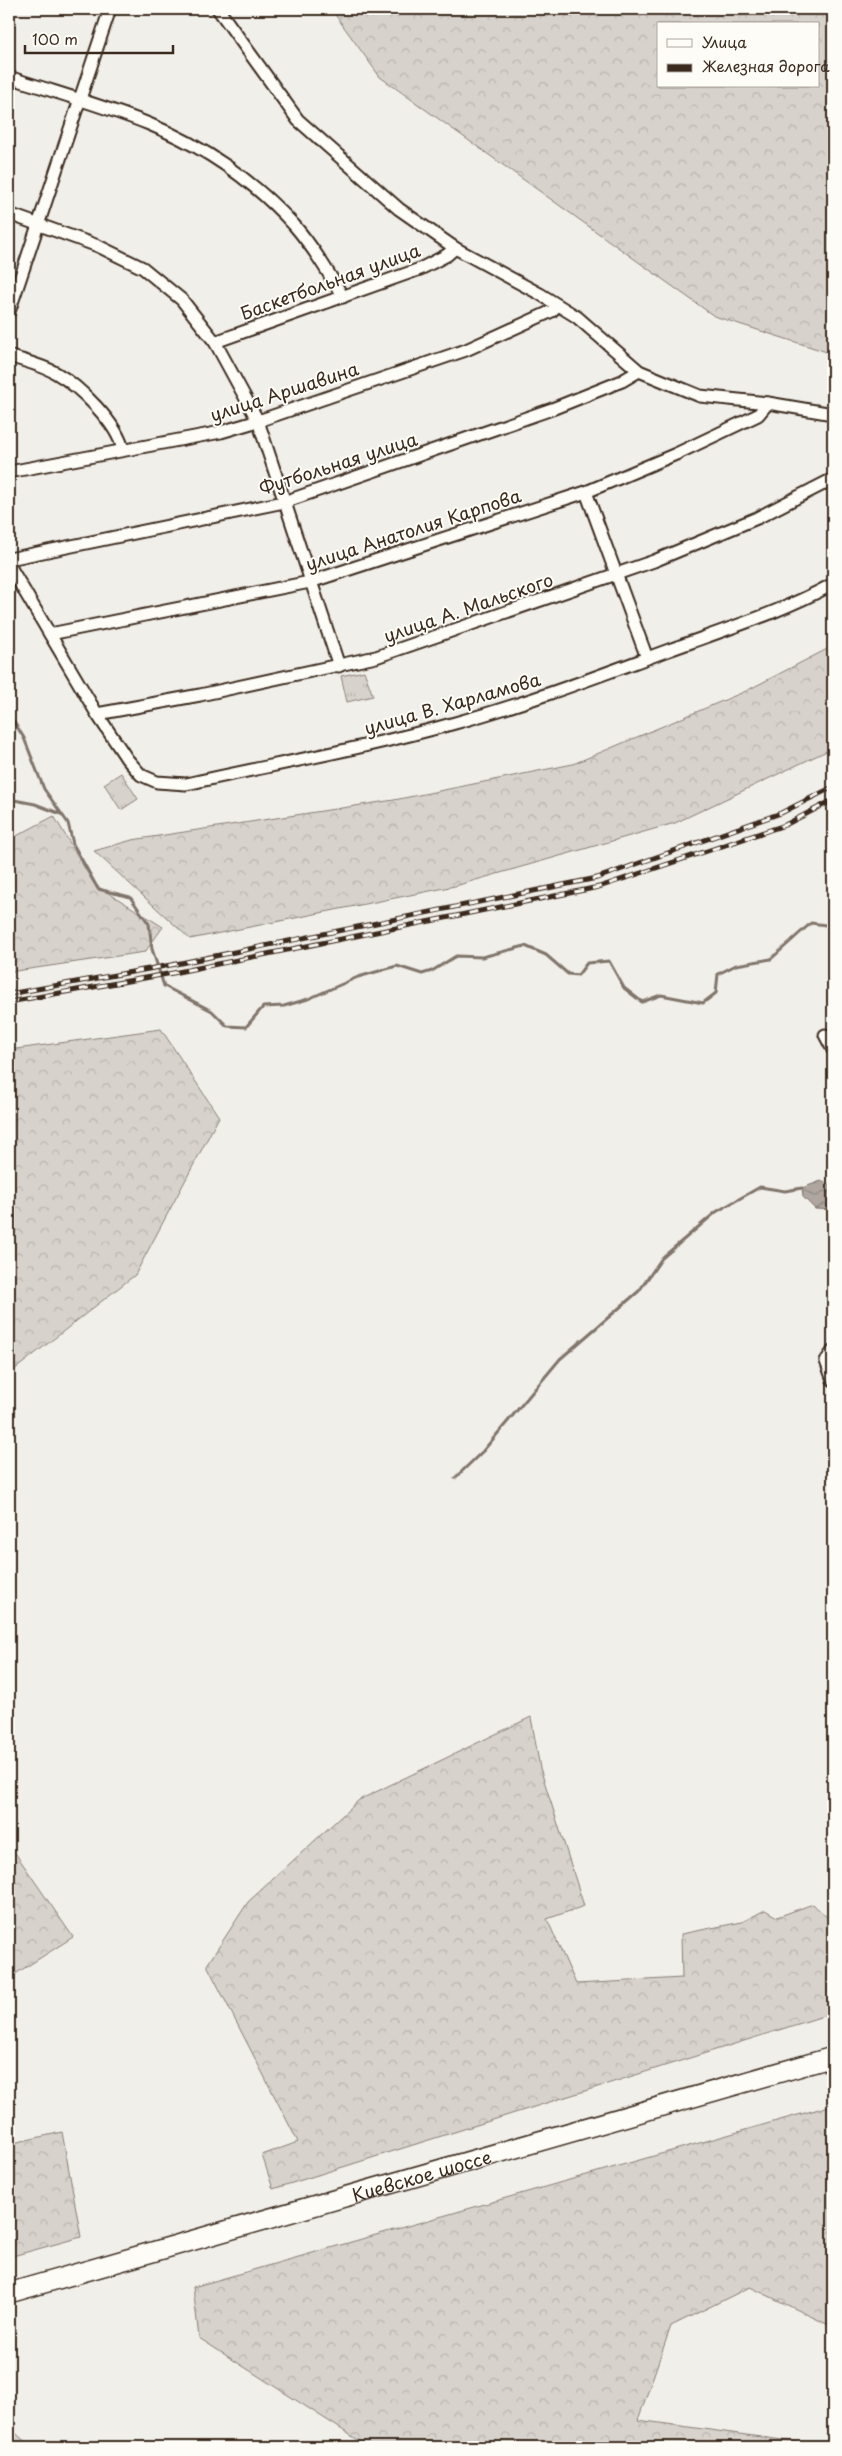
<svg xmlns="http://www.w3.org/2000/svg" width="842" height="2456" viewBox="0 0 842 2456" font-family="'Playpen Sans',sans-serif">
  <defs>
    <pattern id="forest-crowns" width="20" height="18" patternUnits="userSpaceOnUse" patternTransform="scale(1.25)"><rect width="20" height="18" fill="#d7d2cc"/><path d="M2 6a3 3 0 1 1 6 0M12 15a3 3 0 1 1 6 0" fill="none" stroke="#b9b4af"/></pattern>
    <pattern id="park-tufts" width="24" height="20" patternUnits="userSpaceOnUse" patternTransform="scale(1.25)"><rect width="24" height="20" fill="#d7d2cc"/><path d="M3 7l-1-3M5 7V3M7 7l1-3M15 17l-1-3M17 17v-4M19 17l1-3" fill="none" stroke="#b9b4af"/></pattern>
    <pattern id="water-waves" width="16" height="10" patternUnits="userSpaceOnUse" patternTransform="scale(1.25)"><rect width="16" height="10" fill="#aea69f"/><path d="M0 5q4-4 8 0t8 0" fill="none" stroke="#8f8781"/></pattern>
  </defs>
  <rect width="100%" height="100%" fill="#f1efea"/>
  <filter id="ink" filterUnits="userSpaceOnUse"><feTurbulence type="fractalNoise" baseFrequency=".02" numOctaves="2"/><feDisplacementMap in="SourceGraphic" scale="10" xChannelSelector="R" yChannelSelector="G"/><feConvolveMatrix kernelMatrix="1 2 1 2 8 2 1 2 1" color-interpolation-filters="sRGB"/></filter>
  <g filter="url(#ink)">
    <g fill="url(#forest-crowns)" stroke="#897e75" fill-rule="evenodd">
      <path d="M331,9h502v345l-119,-38 -334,-239zM658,24h160v62h-160z"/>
      <path d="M833,646v102l-158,75 -220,63 -265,53 -96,-88 38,-11 262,-40 179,-36 173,-73z"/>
      <path d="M54,816l40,68 69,43 -18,25 -136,20v-132z"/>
      <path d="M161,1029l58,88 -84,158 -126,99v-324z"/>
      <path d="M531,1717l9,51 44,138 -37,13 29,65 106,-6 -1,-44 61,-12 23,-12 12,7 36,-13 20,19v90l-560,176 -11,-34 36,-13 -91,-177 41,-63 111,-102z"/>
      <path d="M9,1844l64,93 -64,41z"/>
      <path d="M833,2105v222l-83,-40 -79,39 -33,94 195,27h-464l-170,-109 -6,-51z"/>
      <path d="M62,2132l19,105 -72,20v-113z"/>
      <path d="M9,2427l22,20h2h-24z"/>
    </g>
    <g fill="url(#park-tufts)" stroke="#897e75">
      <path d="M364,671l9,25 -26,6 -6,-26z"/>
      <path d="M121,773l17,26 -17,11 -17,-26z"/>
    </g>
    <path fill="url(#water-waves)" stroke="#80746b" d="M821,1181l8,4 4,-2v27l-18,-1 -12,-12 -1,-9z"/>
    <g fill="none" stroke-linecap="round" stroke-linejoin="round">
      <g stroke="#80746b" stroke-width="3">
        <path d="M9,714l15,24 20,51 24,34 5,21 25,45 32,8 19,27 3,25 12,37 48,25 15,15 19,1 17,-20 21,-1 24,-7 50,-22 39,-11 25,8 10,-3 24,-15 26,1 43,-11 21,9 22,19 10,1 9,-12 22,-2 15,27 18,14 19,-7 42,8 13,-10 2,-19 18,-9 35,-6 40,-36 22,3"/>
        <path d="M9,799l26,5 26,10"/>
        <path d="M455,1478l28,-27 77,-92 79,-68 23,-33 54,-46 44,-25 25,4 17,-3"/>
      </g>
      <g stroke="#3b2a1e" stroke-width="15">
        <g id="minor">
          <path d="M218,9l80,111 101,89 56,39 85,46 37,23 62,54 61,25 68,7 65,11"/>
          <path d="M9,77c45,15 96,29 140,47 54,22 105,57 145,101 19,22 34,47 49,72"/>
          <path d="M9,214l89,32 45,22 39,32 33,42 43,79 81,245"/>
          <path d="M9,312l101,-303"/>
          <path d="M215,342l205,-73 27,-14 8,-7"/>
          <path d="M9,356c15,5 33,9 47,17 23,13 62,51 67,77"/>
          <path d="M9,472l212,-40 37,-11 208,-71 86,-39 5,-6"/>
          <path d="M586,492l61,166"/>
          <path d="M9,559l275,-57 268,-93 70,-28 17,-10"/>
          <path d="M9,565l88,149 30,45 14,16 16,7 29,2c90,-20 181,-36 269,-61 73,-20 143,-47 214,-73 55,-20 113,-38 164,-66"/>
          <path d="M50,634l260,-52 276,-90 90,-38 82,-39 10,-12"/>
          <path d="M97,714l103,-19 176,-38 278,-96 103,-43 76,-39"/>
          <path d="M825,1035l8,15"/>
          <path d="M833,1351l-7,10 7,19"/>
        </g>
      </g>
      <g stroke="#3b2a1e" stroke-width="22">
        <g id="trunk">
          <path id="s1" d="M9,2293l824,-236"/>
        </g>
      </g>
      <use href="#minor" stroke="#fdfcf7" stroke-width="11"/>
      <use href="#trunk" stroke="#fdfcf7" stroke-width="19"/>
      <g stroke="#3b2a1e" stroke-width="5">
        <g id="rail">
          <path d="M9,994l162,-29 426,-87 184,-65 52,-26"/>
          <path d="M9,1002l164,-29 426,-86 186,-62 48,-25"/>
        </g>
      </g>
      <use href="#rail" stroke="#fdfcf7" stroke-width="3" stroke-dasharray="9" stroke-linecap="butt"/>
    </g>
  </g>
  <g text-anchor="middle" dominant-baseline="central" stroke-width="4" stroke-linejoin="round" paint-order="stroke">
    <g font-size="18" fill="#3b2a1e" stroke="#fdfcf7">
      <text transform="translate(330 281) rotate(-20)">Баскетбольная улица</text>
      <text transform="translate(284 391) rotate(-18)">улица Аршавина</text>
      <text transform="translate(338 463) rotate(-18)">Футбольная улица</text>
      <text transform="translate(413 529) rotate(-18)">улица Анатолия Карпова</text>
      <text transform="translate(468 607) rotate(-19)">улица А. Мальского</text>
      <text transform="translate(452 703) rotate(-16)">улица В. Харламова</text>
      <text stroke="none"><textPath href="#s1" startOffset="429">Киевское шоссе</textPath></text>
    </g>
  </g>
  <rect width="842" height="2456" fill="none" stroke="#fdfcf7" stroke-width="30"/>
  <rect x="15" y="15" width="812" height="2426" fill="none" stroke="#3b2a1e" stroke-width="2" filter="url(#ink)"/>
  <rect x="657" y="22" width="162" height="65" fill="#fdfcf7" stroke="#afa8a0"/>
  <rect x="667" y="39" width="25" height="8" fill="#fdfcf7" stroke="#afa8a0"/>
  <text x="702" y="48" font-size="15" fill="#3b2a1e">Улица</text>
  <rect x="667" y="64" width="25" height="8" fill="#3b2a1e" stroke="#afa8a0"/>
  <text x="702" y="72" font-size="15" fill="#3b2a1e">Железная дорога</text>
  <path d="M25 45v8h148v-8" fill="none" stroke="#3b2a1e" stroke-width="2.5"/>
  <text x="32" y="45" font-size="15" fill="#3b2a1e" stroke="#fdfcf7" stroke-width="4" paint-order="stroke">100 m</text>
</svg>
